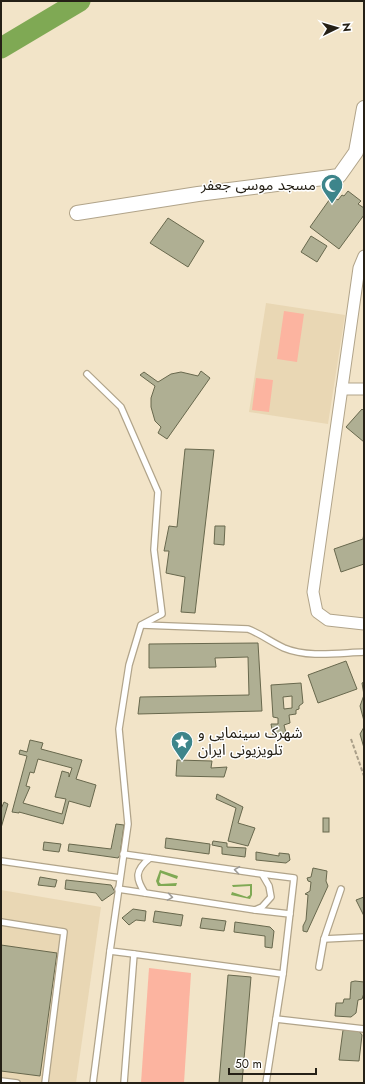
<svg xmlns="http://www.w3.org/2000/svg" width="365" height="1084" viewBox="0 0 365 1084" font-family="Jost,'Noto Sans Arabic',sans-serif">
  <rect width="100%" height="100%" fill="#f2e4c8"/>
  <g fill="#e9d7b4">
    <path d="M266,303l79,12 -17,109 -79,-12z"/>
    <path d="M1,890l100,17 -25,176h-75z"/>
  </g>
  <g fill="#fcb4a0">
    <path d="M284,311l20,3 -7,48 -20,-3z"/>
    <path d="M256,378l17,2 -4,32 -17,-2z"/>
    <path d="M149,968l42,5 -7,110h-43z"/>
  </g>
  <g fill="#7fa954">
    <path d="M160,870l18,6 -1,3 -16,-6 -2,9 2,2 16,-1 -1,3h-18l-2,-5z"/>
    <path d="M252,884v11l-2,4 -19,-4 1,-3 15,5 3,-2v-9l-17,1 -1,-2z"/>
  </g>
  <g fill="none" stroke-linecap="round" stroke-linejoin="round">
    <path stroke="#7fa954" stroke-width="21" d="M1,48l79,-47"/>
  </g>
  <g fill="#afaf93" stroke="#68684d" fill-rule="evenodd">
    <path d="M348,191l13,10 -3,3 6,4v7l-25,34 -29,-22 22,-31 6,4 4,-5 2,1z"/>
    <path d="M168,218l36,23 -16,26 -38,-24z"/>
    <path d="M311,236l16,10 -10,16 -16,-10z"/>
    <path d="M201,371l9,7 -43,61 -9,-6 3,-6 -6,-6 -4,-14v-9l4,-12 -15,-11 4,-3 14,10 13,-8 10,-2 17,4z"/>
    <path d="M362,409l2,2v31l-18,-15z"/>
    <path d="M185,449l29,1 -19,163 -14,-1 4,-35 -19,-4 3,-22h-5l5,-25 8,1z"/>
    <path d="M215,526h10l-1,19 -10,-1z"/>
    <path d="M364,533v31l-23,8 -7,-23 29,-10z"/>
    <path d="M258,643l4,68 -124,3 2,-17 109,-2 -1,-38 -33,1 1,9 -67,1v-24z"/>
    <path d="M346,661l11,28 -39,14 -10,-28z"/>
    <path d="M364,682v39l-4,-15 4,-11 -2,-12z"/>
    <path d="M301,683l2,20 -4,3v3l-3,1v4l-7,1 1,8 -6,2 2,8 -13,2 -2,-11h7v-6l-5,-1 -2,-32zM292,696v12l-8,1 -1,-12z"/>
    <path d="M364,727v21l-4,-14z"/>
    <path d="M30,740l13,3 -2,6 41,11 -6,19 20,6 -6,22 -21,-6 -6,23 -44,-12v1l-7,-1 15,-56 -8,-2 1,-4 7,2zM38,759l34,9 -3,9v-4l-7,-2 -7,26 11,2 -4,15 -39,-11 7,-16 -4,-1 4,-14 4,1z"/>
    <path d="M177,760l35,1 -1,7 16,-1 -3,10 -48,-1z"/>
    <path d="M217,794l26,13 -5,16 17,5 -7,18 -20,-5 8,-33 -20,-9z"/>
    <path d="M4,802l4,2 -7,24v-19z"/>
    <rect x="323" y="818" width="6" height="14"/>
    <path d="M116,824l8,1 -4,30 -2,3 -50,-7 1,-7 42,5z"/>
    <path d="M166,838l44,6 -1,10 -44,-6z"/>
    <path d="M213,841l14,2v4l19,1 -1,9 -23,-3v-7l-10,-2z"/>
    <path d="M44,842l17,2 -2,8 -16,-2z"/>
    <path d="M256,852l23,4v-3l10,1 1,6 -4,3 -30,-3z"/>
    <path d="M313,868l14,3 -1,10 2,5 -21,46 -4,-1v-5l3,-6 2,-25 -3,-1 5,-3 1,-9 -3,-1 -1,-3 4,-1z"/>
    <path d="M40,877l17,3 -2,7 -17,-2z"/>
    <path d="M66,880l45,5 4,7 -13,9 -6,-8 -31,-4z"/>
    <path d="M364,897v19l-8,-16z"/>
    <path d="M133,909l13,2 -1,10 -9,-1 -7,5 -7,-7z"/>
    <path d="M155,911l28,4 -2,11 -28,-4z"/>
    <path d="M202,918l24,3 -2,10 -24,-3z"/>
    <path d="M235,922l35,5 4,4 -2,17 -7,-1v-11l-31,-4z"/>
    <path d="M1,945l56,8 -17,123 -39,-5z"/>
    <path d="M228,975l23,2 -9,106h-23z"/>
    <path d="M355,981l9,1v11l-2,6 -4,1 -2,13 -5,4 -16,-1 1,-13h7l1,-4h6l1,-17z"/>
    <path d="M343,1030l16,1 3,4 -3,26 -20,-1z"/>
  </g>
  <g fill="none" stroke-linecap="round" stroke-linejoin="round">
    <g stroke="#b1a48a" stroke-width="8">
      <g id="service">
        <path d="M87,374l34,33 37,85 -4,58 8,64 -21,11 -12,40 -10,64 9,95 -18,127 24,3"/>
        <path d="M142,625l106,4c13,5 23,13 36,19 24,10 54,5 80,4"/>
        <path d="M123,854l139,20 7,12 2,11 -9,10 -7,3 -110,-17c-10,-15 -10,-23 5,-35"/>
        <path d="M1,861l119,17"/>
        <path d="M262,874l32,4 -11,96"/>
        <path d="M118,889l27,4"/>
        <path d="M341,889l-17,50 40,-2"/>
        <path d="M255,910l35,4"/>
        <path d="M1,922l63,10 -19,151"/>
        <path d="M319,967l5,-28"/>
        <path d="M276,1019l88,10"/>
        <path d="M1,1081l16,2"/>
        <path d="M93,1083l17,-132"/>
        <path d="M124,1083l10,-129 149,20 -17,109"/>
      </g>
    </g>
    <g stroke="#b1a48a" stroke-width="13">
      <g id="minor">
        <path d="M364,256l-5,12 -46,324 4,20 11,8 36,4"/>
        <path d="M342,389h22"/>
      </g>
    </g>
    <g stroke="#b1a48a" stroke-width="16">
      <path id="tertiary" d="M77,213l121,-19 141,-18 17,-24 8,-44"/>
    </g>
    <path stroke="#aa9f89" stroke-width="2" stroke-dasharray="4 2" stroke-linecap="butt" d="M351,739l13,37"/>
    <use href="#service" stroke="#fff" stroke-width="5.5"/>
    <use href="#minor" stroke="#fff" stroke-width="11"/>
    <use href="#tertiary" stroke="#fff" stroke-width="14"/>
  </g>
  <defs><path id="oneway-chevron" d="M-2-3.5L2.5 0L-2 3.5" fill="none" stroke-width="1.6" stroke-linecap="round" stroke-linejoin="round"/></defs>
  <g stroke="#9d9b96">
    <use href="#oneway-chevron" transform="translate(237 870) rotate(-172)"/>
    <use href="#oneway-chevron" transform="translate(170 897) rotate(9)"/>
  </g>
  <defs>
    <g id="mosque-pin" transform="scale(1.15)"><path d="M0 17L-7.5 6A9.5 9.5 0 1 1 7.5 6Z" fill="#3d858b" stroke="#fff"/><path d="M3.5-4.9A6 6 0 1 0 3.5 4.9A5 5 0 1 1 3.5-4.9Z" fill="#fff"/></g>
    <g id="sight-pin" transform="scale(1.15)"><path d="M0 17L-7.5 6A9.5 9.5 0 1 1 7.5 6Z" fill="#3d858b" stroke="#fff"/><path d="M0-6L1.8-2.2L6-1.7L2.9 1.2L3.7 5.4L0 3.3L-3.7 5.4L-2.9 1.2L-6-1.7L-1.8-2.2Z" fill="#fff"/></g>
  </defs>
  <g fill-rule="evenodd">
    <use href="#mosque-pin" x="332" y="185"/>
    <use href="#sight-pin" x="182" y="742"/>
  </g>
  <g text-anchor="middle" dominant-baseline="central" stroke-width="3" stroke-linejoin="round" paint-order="stroke">
    <g font-size="15" fill="#252016" stroke="#fff" text-anchor="end">
      <text x="316" y="185">مسجد موسی جعفر</text>
      <text x="198" y="733" text-anchor="start">شهرک سینمایی و<tspan x="198" dy="17">تلویزیونی ایران</tspan></text>
    </g>
  </g>
  <rect width="365" height="1084" fill="none" stroke="#252016" stroke-width="4"/>
  <g transform="translate(337 28) rotate(85)" stroke="#ffffff" stroke-width="3" paint-order="stroke">
  <path d="M0-3L7 15L0 10L-7 15Z" fill="#252016"/>
  <text y="-6" font-size="11" font-weight="bold" text-anchor="middle" fill="#252016">N</text>
  </g>
  <path d="M229 1068v6h87v-6" fill="none" stroke="#252016" stroke-width="2"/>
  <text x="235" y="1068" font-size="12" fill="#252016" stroke="#ffffff" stroke-width="3" paint-order="stroke">50 m</text>
</svg>
